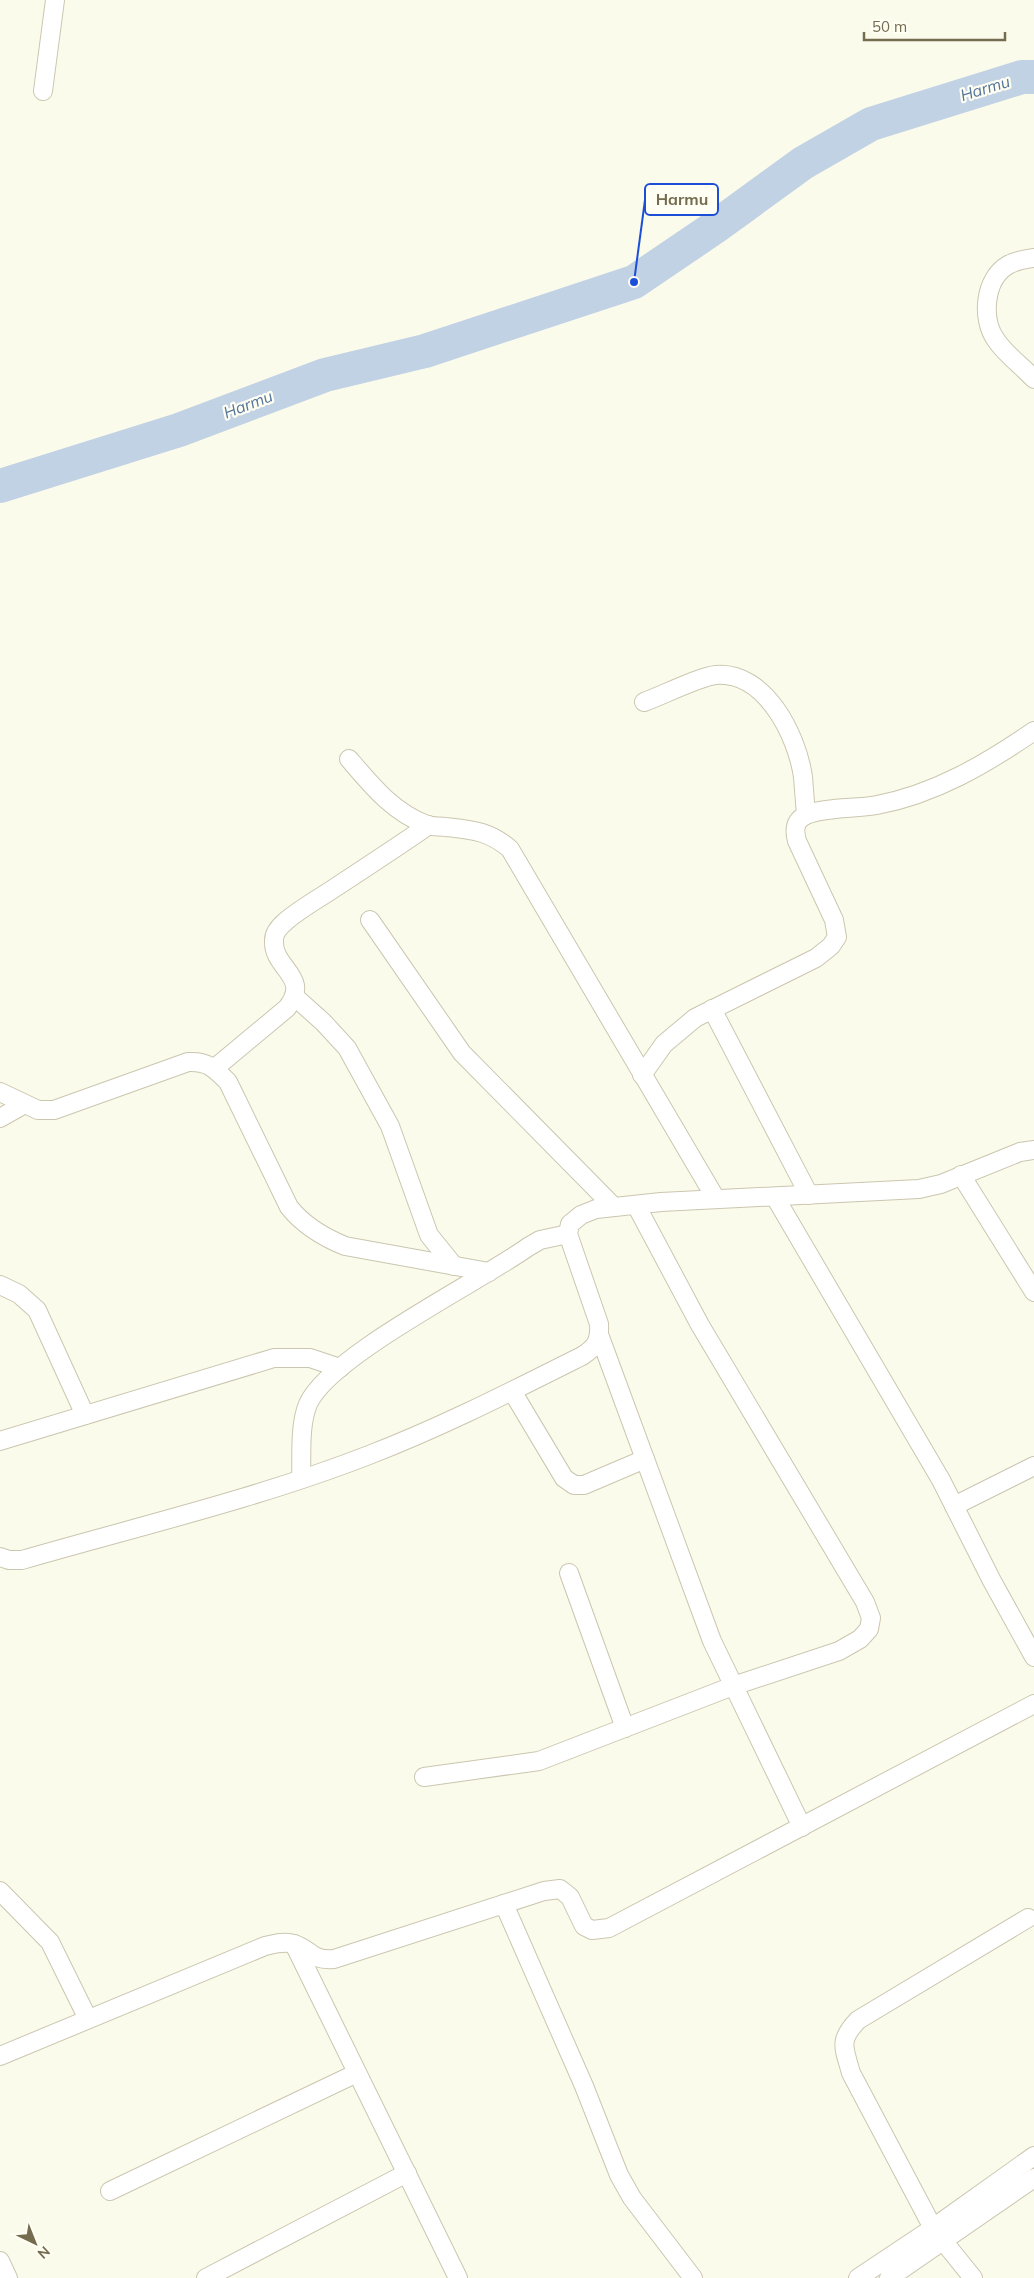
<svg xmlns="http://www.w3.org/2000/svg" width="1034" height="2278" viewBox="0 0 1034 2278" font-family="Mulish,sans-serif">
  <rect width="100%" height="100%" fill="#fbfbec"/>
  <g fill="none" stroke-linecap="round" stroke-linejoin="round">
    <path stroke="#c1d2e4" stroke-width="34" d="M0,486l179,-56 146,-55 100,-24 209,-69 81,-55 88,-64 68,-39 151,-47h12"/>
    <g stroke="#cbc6af" stroke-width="20">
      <g id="minor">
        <path d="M43,91l12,-91"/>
        <path d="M1034,258c-8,1 -19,3 -26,7 -24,14 -27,54 -12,75 10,15 26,26 38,39"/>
        <path d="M644,702c17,-6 57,-26 72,-27 49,-4 81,60 87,102 1,13 2,26 3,38"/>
        <path d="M349,759c23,27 44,53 78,66 6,2 13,1 19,2 27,3 43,4 64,22l206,350"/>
        <path d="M370,920l92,133 152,154"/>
        <path d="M295,997l28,25 24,26 43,78 39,109 25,31"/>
        <path d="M712,1009l97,186"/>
        <path d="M215,1068l72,-60c25,-32 -15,-39 -13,-68 0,-8 6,-14 12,-19 14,-12 32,-22 47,-32 32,-21 64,-42 96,-64"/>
        <path d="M642,1075l22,-31 31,-26 121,-60 15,-12 6,-9 -3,-17 -37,-79c-3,-11 -3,-20 9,-26 19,-8 50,-6 71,-10 58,-11 109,-41 157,-74"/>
        <path d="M0,1092l38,18h16l134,-48c20,-1 26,6 40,20l61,125c15,19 34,30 56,39l144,26"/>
        <path d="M0,1118l23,-13"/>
        <path d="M961,1175l73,117"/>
        <path d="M775,1197l166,283 51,101 42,76"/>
        <path d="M0,1285l19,9 18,16 48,105"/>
        <path d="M600,1337l112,304 90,186"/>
        <path d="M512,1391l52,87 10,7h10l61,-26"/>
        <path d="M0,1441l274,-83h36l30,10"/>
        <path d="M301,1479c1,-24 -2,-53 7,-75 21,-48 171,-122 220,-157l12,-7 28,-6"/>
        <path d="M954,1506l80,-40"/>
        <path d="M0,1557l9,3h13c114,-33 237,-62 347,-105 73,-28 143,-64 213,-99 14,-9 18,-15 17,-32l-31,-90 2,-10 11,-9 15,-6 65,-7 258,-13 22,-5 79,-32 14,-2"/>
        <path d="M569,1573l56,155"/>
        <path d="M424,1777l115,-16 194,-75 106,-35 21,-12 9,-10 2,-11 -6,-16 -165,-277 -64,-120"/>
        <path d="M0,1891l50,51 38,77"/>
        <path d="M504,1904l80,182 35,89 13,23 61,80"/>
        <path d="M294,1944l164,334"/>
        <path d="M0,2056l265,-110c9,-2 20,-5 29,-2 18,6 17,17 40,15l210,-68 16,-2 10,8 14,29 8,4 17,-2 425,-224"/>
        <path d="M110,2191l247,-118"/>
        <path d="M933,2228l-82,-155c-7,-26 -13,-32 7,-53l170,-102"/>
        <path d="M944,2242l29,36"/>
        <path d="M0,2261l8,17"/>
        <path d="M206,2278l201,-105"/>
        <path d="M858,2278l75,-50 101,-72"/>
        <path d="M889,2278l145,-100"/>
      </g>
    </g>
    <use href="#minor" stroke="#fff" stroke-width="18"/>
  </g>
  <g text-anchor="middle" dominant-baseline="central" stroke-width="4.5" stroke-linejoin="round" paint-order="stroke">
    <g font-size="16" font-style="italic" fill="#55759b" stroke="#fefef3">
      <text transform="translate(985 88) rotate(-17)">Harmu</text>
      <text transform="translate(248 404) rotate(-21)">Harmu</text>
    </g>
  </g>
  <path fill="none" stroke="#1d4ed8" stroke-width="2" d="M634 282L645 200"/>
  <circle fill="#1d4ed8" stroke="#fefef3" stroke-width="2" cx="634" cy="282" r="5"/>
  <rect fill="#fefef3" stroke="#1d4ed8" stroke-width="2" x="645" y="184" width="73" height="31" rx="5"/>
  <g font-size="16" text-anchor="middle" font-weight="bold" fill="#756c50">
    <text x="682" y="205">Harmu</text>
  </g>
  <g transform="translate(35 2243) rotate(137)" stroke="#fefef3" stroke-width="4" paint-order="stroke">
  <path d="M0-4L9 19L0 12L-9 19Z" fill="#756c50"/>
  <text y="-8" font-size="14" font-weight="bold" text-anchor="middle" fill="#756c50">N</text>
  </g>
  <path d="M864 32v8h141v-8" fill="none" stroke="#756c50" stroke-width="2.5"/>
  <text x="872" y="32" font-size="15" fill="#756c50" stroke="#fefef3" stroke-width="4" paint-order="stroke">50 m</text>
</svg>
